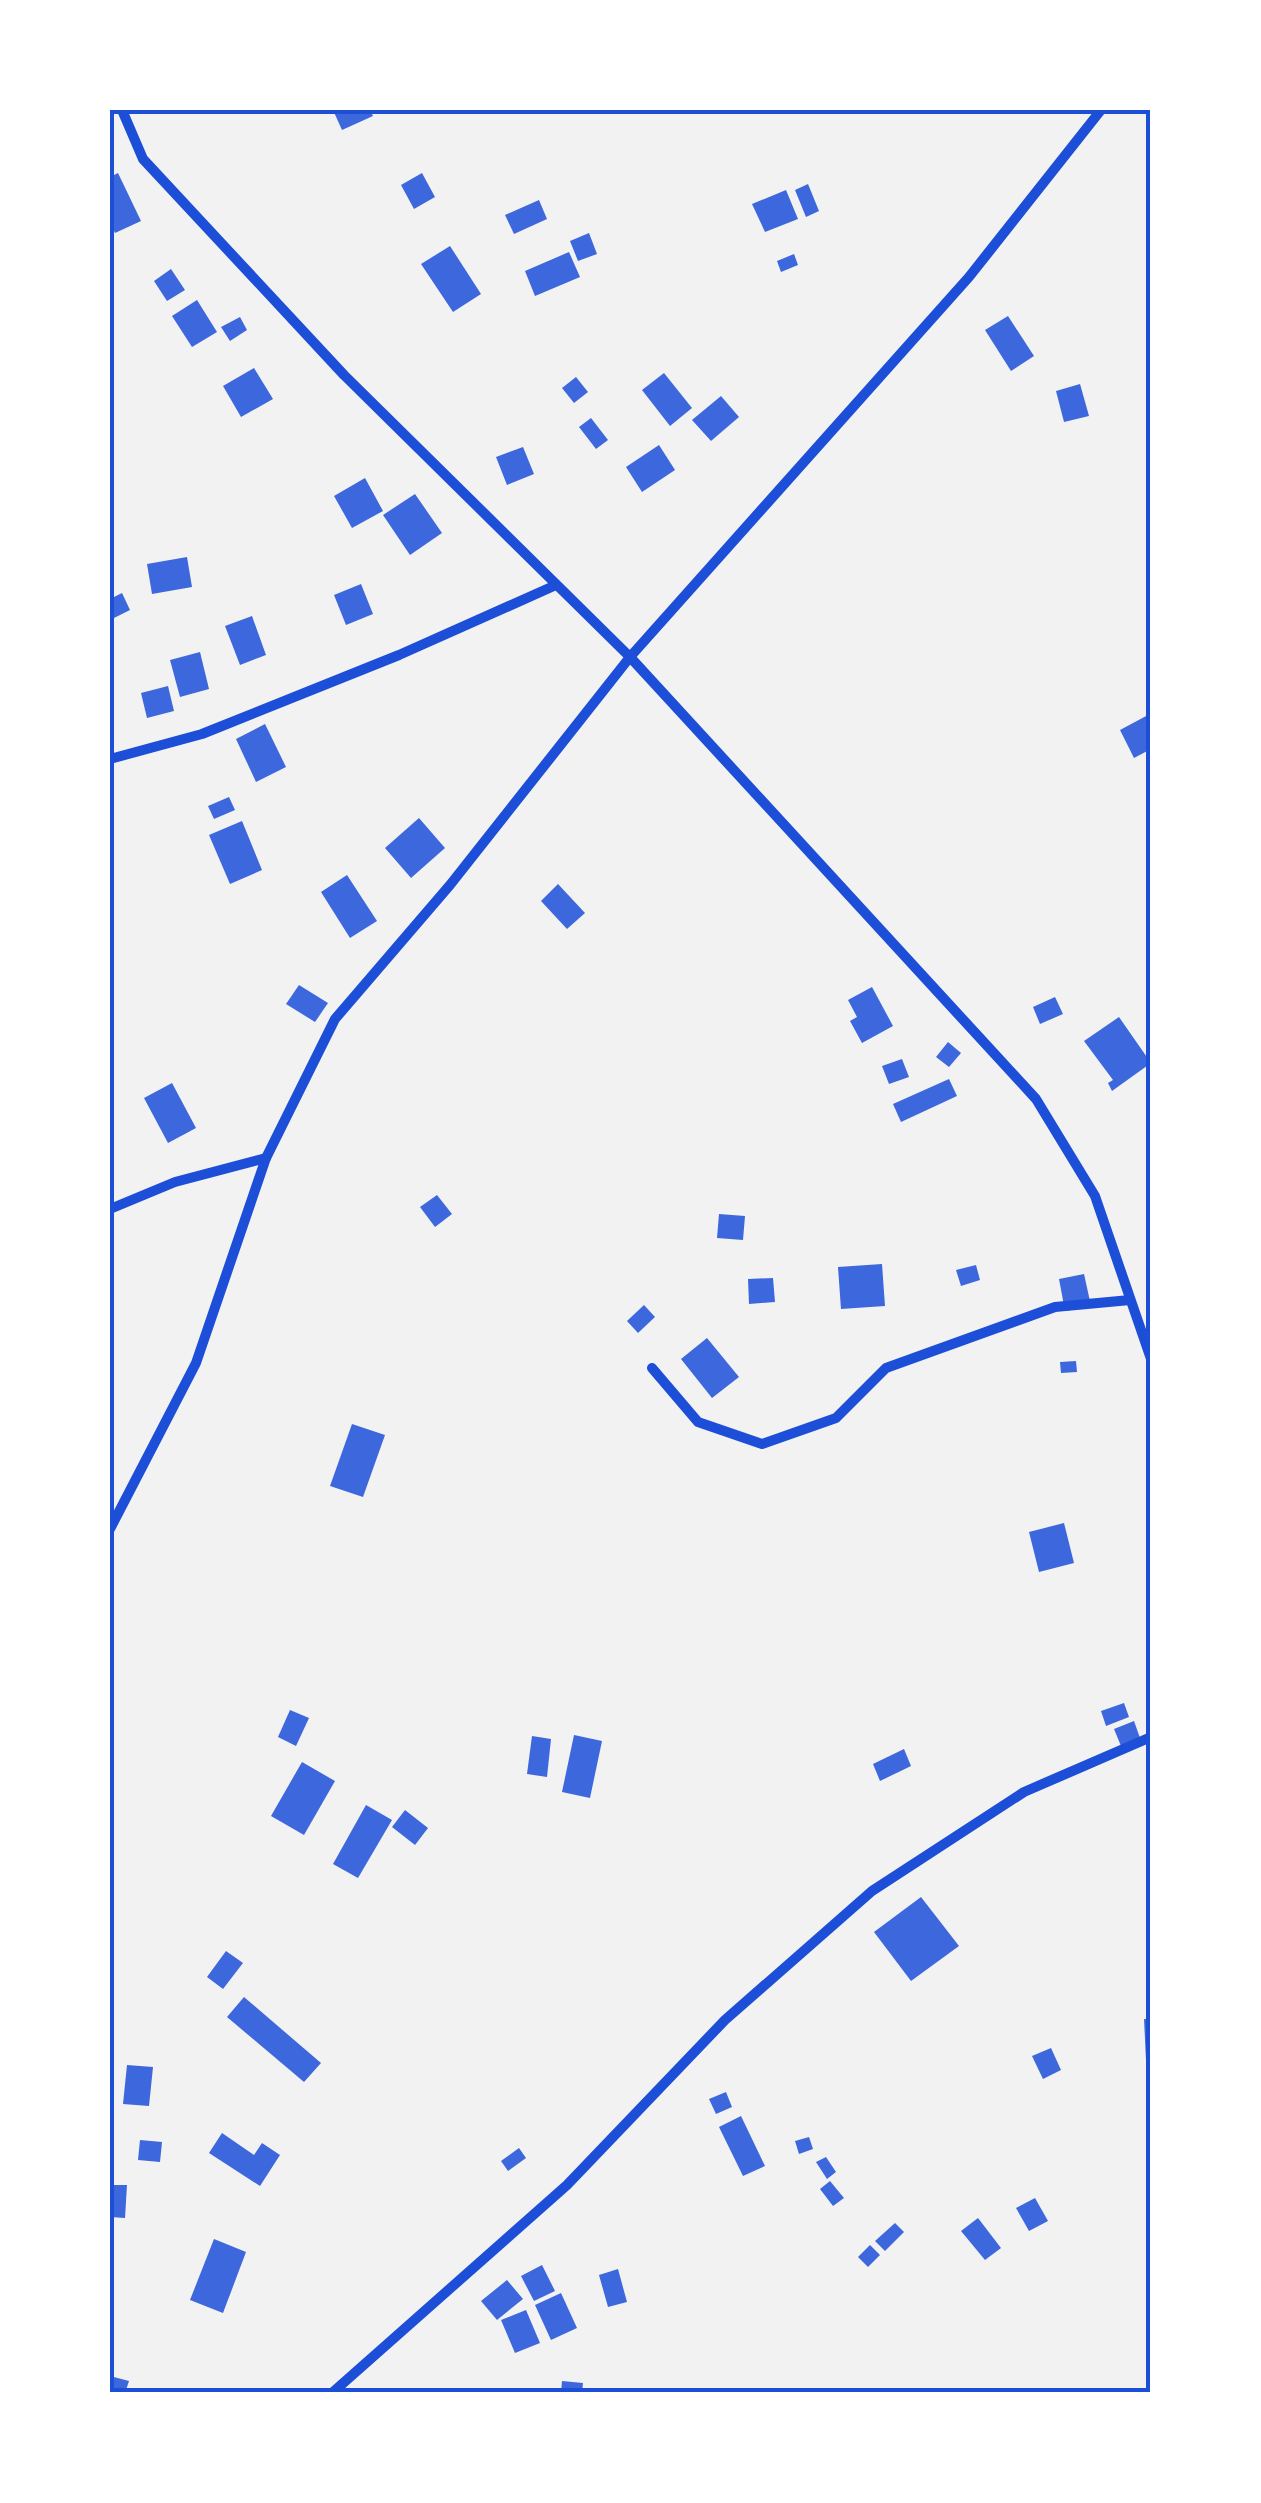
<svg xmlns="http://www.w3.org/2000/svg" width="1261" height="2503" viewBox="0 0 1261 2503" font-family="'PT Serif',serif">
  <rect width="100%" height="100%" fill="#f2f2f2"/>
  <g fill="#3d67dc">
    <path d="M333,110h37l3,6 -31,14z"/>
    <path d="M118,173l23,48 -26,12 -5,-11v-45z"/>
    <path d="M422,173l13,24 -21,12 -13,-24z"/>
    <path d="M808,184l11,27 -13,6 -11,-27z"/>
    <path d="M786,190l12,29 -33,13 -13,-28z"/>
    <path d="M539,200l8,19 -33,15 -9,-19z"/>
    <path d="M589,233l8,21 -19,7 -8,-20z"/>
    <path d="M450,246l31,48 -28,18 -32,-48z"/>
    <path d="M569,252l11,25 -45,19 -10,-25z"/>
    <path d="M794,254l4,11 -17,7 -4,-11z"/>
    <path d="M171,269l14,21 -18,11 -13,-20z"/>
    <path d="M197,300l20,32 -25,15 -20,-31z"/>
    <path d="M1008,316l26,40 -23,15 -26,-41z"/>
    <path d="M240,317l7,13 -17,11 -9,-14z"/>
    <path d="M254,368l19,31 -32,18 -18,-31z"/>
    <path d="M664,373l28,35 -22,18 -28,-36z"/>
    <path d="M576,377l12,15 -14,11 -12,-15z"/>
    <path d="M1080,384l9,32 -25,6 -8,-31z"/>
    <path d="M721,396l18,21 -28,24 -19,-21z"/>
    <path d="M591,418l17,22 -12,9 -17,-22z"/>
    <path d="M659,445l16,25 -33,22 -16,-25z"/>
    <path d="M523,447l11,27 -27,11 -11,-28z"/>
    <path d="M365,478l18,33 -31,17 -18,-32z"/>
    <path d="M415,494l27,39 -32,22 -27,-40z"/>
    <path d="M187,557l5,30 -40,7 -5,-30z"/>
    <path d="M361,584l12,30 -27,11 -12,-30z"/>
    <path d="M122,593l8,17 -20,10v-21z"/>
    <path d="M252,616l14,39 -26,10 -15,-39z"/>
    <path d="M200,652l9,37 -29,8 -10,-37z"/>
    <path d="M168,686l6,25 -27,7 -6,-25z"/>
    <path d="M1148,715l3,34 -17,9 -14,-28z"/>
    <path d="M265,724l21,43 -30,15 -20,-43z"/>
    <path d="M229,797l6,13 -21,9 -6,-13z"/>
    <path d="M419,818l26,30 -34,30 -26,-30z"/>
    <path d="M242,821l20,49 -32,14 -21,-49z"/>
    <path d="M347,875l30,46 -27,17 -29,-46z"/>
    <path d="M558,884l27,29 -18,16 -26,-28z"/>
    <path d="M299,985l29,18 -13,19 -29,-18z"/>
    <path d="M872,987l21,39 -31,17 -12,-22 7,-4 -9,-17z"/>
    <path d="M1055,997l8,17 -23,10 -7,-17z"/>
    <path d="M1119,1017l32,46 -39,28 -4,-8 5,-3 -29,-39z"/>
    <path d="M948,1042l13,11 -12,14 -13,-10z"/>
    <path d="M902,1059l7,18 -20,7 -7,-18z"/>
    <path d="M949,1079l8,17 -56,26 -8,-18z"/>
    <path d="M172,1083l24,45 -28,15 -24,-45z"/>
    <path d="M437,1195l15,19 -17,13 -15,-20z"/>
    <path d="M719,1214l26,2 -2,24 -26,-2z"/>
    <path d="M882,1264l3,42 -44,3 -3,-42z"/>
    <path d="M976,1265l4,15 -19,6 -5,-16z"/>
    <path d="M1084,1274l7,32 -26,5 -6,-32z"/>
    <path d="M773,1278l2,24 -26,2 -1,-25z"/>
    <path d="M644,1305l11,12 -17,16 -11,-12z"/>
    <path d="M707,1338l32,39 -27,21 -31,-39z"/>
    <path d="M1076,1361l1,11 -16,1 -1,-11z"/>
    <path d="M352,1424l33,11 -22,62 -33,-11z"/>
    <path d="M1064,1523l10,40 -35,9 -10,-40z"/>
    <path d="M1124,1703l5,14 -23,9 -5,-15z"/>
    <path d="M290,1710l19,8 -13,28 -18,-9z"/>
    <path d="M1134,1721l6,17 -19,8 -7,-17z"/>
    <path d="M574,1735l28,6 -12,57 -28,-6z"/>
    <path d="M532,1736l19,3 -4,38 -20,-3z"/>
    <path d="M904,1749l7,17 -31,15 -7,-17z"/>
    <path d="M302,1762l33,19 -31,54 -33,-19z"/>
    <path d="M366,1805l26,15 -34,58 -25,-14z"/>
    <path d="M405,1810l23,18 -13,17 -23,-18z"/>
    <path d="M921,1897l38,49 -48,35 -37,-49z"/>
    <path d="M226,1951l17,12 -20,26 -16,-12z"/>
    <path d="M244,1997l77,66 -17,19 -77,-65z"/>
    <path d="M1144,2019h7v41h-5z"/>
    <path d="M1051,2048l10,22 -18,9 -11,-23z"/>
    <path d="M127,2065l26,2 -4,39 -26,-2z"/>
    <path d="M726,2092l6,15 -16,7 -7,-15z"/>
    <path d="M741,2116l24,50 -22,10 -24,-49z"/>
    <path d="M222,2133l32,22 8,-12 18,12 -20,31 -51,-33z"/>
    <path d="M809,2137l4,12 -14,5 -4,-13z"/>
    <path d="M140,2140l22,2 -2,20 -22,-2z"/>
    <path d="M519,2148l7,10 -18,13 -7,-10z"/>
    <path d="M826,2157l10,15 -9,7 -11,-17z"/>
    <path d="M830,2181l14,17 -11,8 -13,-17z"/>
    <path d="M110,2185h17l-2,33 -15,-1z"/>
    <path d="M1035,2198l13,23 -19,10 -13,-23z"/>
    <path d="M978,2218l23,30 -16,12 -24,-29z"/>
    <path d="M895,2223l9,9 -19,19 -10,-10z"/>
    <path d="M214,2239l32,13 -23,61 -33,-13z"/>
    <path d="M870,2245l10,10 -12,12 -10,-10z"/>
    <path d="M542,2265l13,26 -21,10 -13,-25z"/>
    <path d="M618,2269l9,33 -19,5 -9,-32z"/>
    <path d="M507,2280l16,19 -26,21 -16,-19z"/>
    <path d="M561,2293l16,35 -26,12 -16,-35z"/>
    <path d="M526,2310l14,33 -25,10 -14,-33z"/>
    <path d="M110,2376l19,5 -4,12h-15z"/>
    <path d="M562,2381l21,2 -1,10h-21z"/>
  </g>
  <g fill="none" stroke-linecap="round" stroke-linejoin="round">
    <g stroke="#1d4ed8" stroke-width="10">
      <path d="M122,110l21,49 201,216 286,282 406,442 59,97 56,163"/>
      <path d="M110,759l92,-25 197,-79 157,-70"/>
      <path d="M110,1209l65,-27 91,-24"/>
      <path d="M652,1368l46,54 64,22 74,-26 50,-50 169,-61 75,-7"/>
      <path d="M110,1529l86,-166 70,-205 69,-139 115,-134 180,-228 339,-380 132,-167"/>
      <path d="M332,2393l235,-208 158,-165 147,-129 152,-99 127,-55"/>
    </g>
  </g>
  <rect width="1261" height="2503" fill="none" stroke="#ffffff" stroke-width="225"/>
  <rect x="112" y="112" width="1036" height="2278" fill="none" stroke="#1d4ed8" stroke-width="4"/>
</svg>
